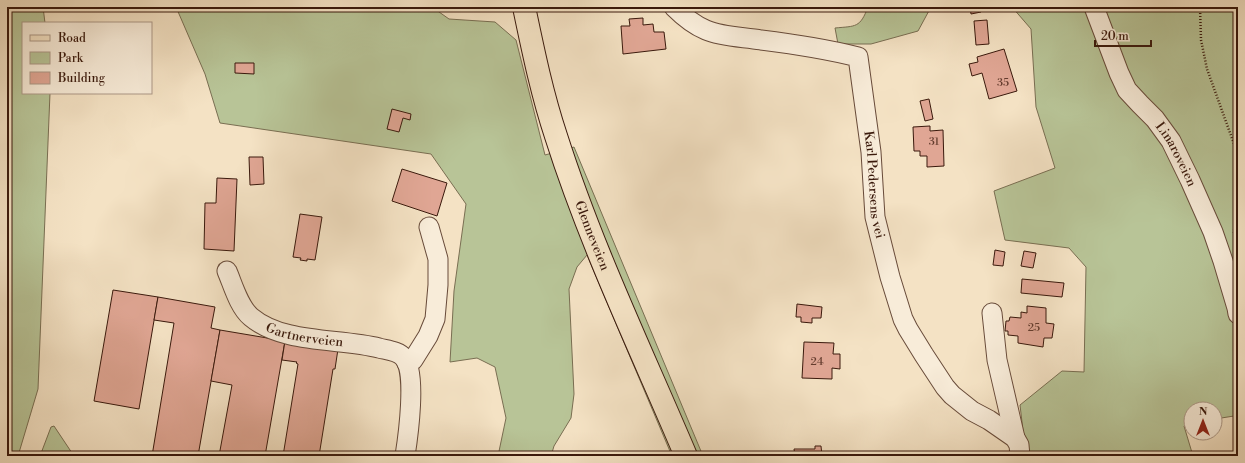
<svg xmlns="http://www.w3.org/2000/svg" width="1245" height="463" viewBox="0 0 1245 463" font-family="'Libre Bodoni',serif">
  <rect width="100%" height="100%" fill="#f4e2c4"/>
  <filter id="stains"><feTurbulence type="fractalNoise" baseFrequency=".005" numOctaves="4"/><feColorMatrix values="0 0 0 0 .2 0 0 0 0 .09 0 0 0 0 .02 0 0 0 .5 -.17"/></filter>
  <radialGradient id="worn" r=".72"><stop offset=".6" stop-color="#630" stop-opacity="0"/><stop offset="1" stop-color="#630" stop-opacity=".3"/></radialGradient>
  <g fill="#b8c497" stroke="#796e52">
    <path d="M7,7h36l2,16h-22v70h27l-12,296 -20,67h-11z"/>
    <path d="M176,7h256l17,12 46,3 21,18 29,115 29,-8 129,309h-31l-85,-201 -10,12 -8,22 5,105 -3,24 -17,28 -3,10h-53l8,-38 -11,-51 -18,-9 -27,4 4,-71 12,-87 -35,-50 -211,-31 -15,-49z"/>
    <path d="M868,7h63l-13,24 -47,13h-33l-3,-16c21,-2 25,0 33,-21z"/>
    <path d="M1012,7h226v449h-1v-3l-3,-37 -19,3v-10h-24v15l-7,2 9,30h-167l-6,-51 42,-34 22,1 2,-105 -17,-19 -64,-8 -11,-49 61,-23 -19,-61 -5,-78z"/>
    <path d="M54,426l20,30h-34l11,-29z"/>
  </g>
  <g fill="#e0a694" stroke="#3a190c">
    <path d="M970,7h10l1,5 -10,2z"/>
    <path d="M643,18v7l10,-1 1,8h10l2,17 -43,5 -2,-28h9l-1,-7z"/>
    <path d="M987,20l2,24 -13,1 -2,-24z"/>
    <path d="M1004,49l13,42 -28,8 -7,-26 -10,3 -3,-12 9,-2 -1,-5z"/>
    <path d="M235,63h19v11l-19,-1z"/>
    <path d="M929,99l4,20 -8,2 -5,-20z"/>
    <path d="M392,109l19,5 -1,6 -7,-2 -4,14 -12,-3z"/>
    <path d="M930,126v5l13,-1 1,36 -17,1v-11h-7v-5h-6l-1,-24z"/>
    <path d="M249,157h14l1,27 -14,1z"/>
    <path d="M402,169l45,14 -10,33 -45,-15z"/>
    <path d="M217,178l20,1 -3,72 -30,-2 1,-46h11z"/>
    <path d="M300,214l22,3 -7,43 -8,-1v2l-7,-1 1,-2 -8,-1z"/>
    <path d="M995,250l10,2 -2,14 -10,-1z"/>
    <path d="M1024,251l12,2 -3,15 -12,-2z"/>
    <path d="M1022,279l42,4 -2,14 -41,-4z"/>
    <path d="M113,290l45,7 -19,112 -45,-8z"/>
    <path d="M158,297l57,10 -4,21 9,2 -22,126h-46l22,-133 -20,-3z"/>
    <path d="M797,304l25,3 -1,11h-9v5l-11,-1v-5h-5z"/>
    <path d="M1027,306l19,2v15l8,1 -2,14h-8l-1,9 -25,-4v-7l-10,-1v-4h-3l1,-10h3l1,-4 11,1v-6l6,1z"/>
    <path d="M220,330l65,11 -20,115h-46l13,-71 -21,-4z"/>
    <path d="M285,341l53,8 -3,20h-2l-14,87h-36l15,-92 -2,-1 1,-1 -15,-2z"/>
    <path d="M804,342l30,1 -1,11h7v15l-8,-1v11l-30,-1z"/>
    <path d="M815,446h6l1,10h-27l-1,-7h21z"/>
  </g>
  <g fill="none" stroke-linecap="round" stroke-linejoin="round">
    <g stroke="#684b3a" stroke-width="21">
      <g id="minor">
        <path id="s1" d="M674,7c10,10 20,18 32,23 16,7 38,7 55,10 33,4 65,9 97,17l13,95 4,65 15,60 13,42 5,10 16,26 21,32 7,8 20,16 17,9 26,18 4,7 1,11"/>
        <path id="s2" d="M1094,7l25,66 8,17 13,14 15,15 16,22 19,39 23,52 10,29 14,47 1,6"/>
        <path id="s3" d="M227,271c6,14 12,36 24,46 32,27 88,21 128,31 7,2 20,3 25,10 13,14 4,79 1,98"/>
        <path d="M992,313l5,47 18,78"/>
        <path d="M407,363l6,-3 15,-24 7,-17 3,-34v-26l-9,-32"/>
      </g>
    </g>
    <g stroke="#3a190c" stroke-width="24">
      <g id="major">
        <path id="s4" d="M524,7c9,43 18,87 32,129 35,110 85,214 130,320"/>
      </g>
    </g>
    <g stroke="#3a190c" stroke-width="2.5" stroke-dasharray="1 2" stroke-linecap="butt">
      <path d="M1200,7l1,33 6,29 31,86"/>
      <path d="M1234,233l1,-20 3,-7"/>
    </g>
    <use href="#minor" stroke="#f8ecd9" stroke-width="19"/>
    <use href="#major" stroke="#f4e2c4" stroke-width="22"/>
  </g>
  <g text-anchor="middle" dominant-baseline="central" stroke-width="4" stroke-linejoin="round" paint-order="stroke">
    <g font-size="11" fill="#643c2e">
      <text x="1003" y="83">35</text>
      <text x="934" y="142">31</text>
      <text x="1034" y="328">25</text>
      <text x="817" y="362">24</text>
    </g>
    <g font-size="13" fill="#3a190c" stroke="#f8ecd9">
      <text stroke="none"><textPath href="#s2" startOffset="171">Linaroveien</textPath></text>
      <text stroke="none"><textPath href="#s1" startOffset="323">Karl Pedersens vei</textPath></text>
      <text stroke="none"><textPath href="#s4" startOffset="239">Glenneveien</textPath></text>
      <text stroke="none"><textPath href="#s3" startOffset="110">Gartnerveien</textPath></text>
    </g>
  </g>
  <rect width="1245" height="463" fill="none" stroke="#f4e2c4" stroke-width="24"/>
  <rect x="8" y="8" width="1229" height="447" fill="none" stroke="#3a190c" stroke-width="2"/>
  <rect x="12" y="12" width="1221" height="439" fill="none" stroke="#3a190c"/>
  <rect x="22" y="22" width="130" height="72" fill="#f8ecd9" stroke="#ac9887"/>
  <rect x="30" y="35" width="20" height="6" fill="#f4e2c4" stroke="#ac9887"/>
  <text x="58" y="42" font-size="12" fill="#3a190c">Road</text>
  <rect x="30" y="52" width="20" height="12" fill="#b8c497" stroke="#ac9887"/>
  <text x="58" y="62" font-size="12" fill="#3a190c">Park</text>
  <rect x="30" y="72" width="20" height="12" fill="#e0a694" stroke="#ac9887"/>
  <text x="58" y="82" font-size="12" fill="#3a190c">Building</text>
  <g transform="translate(1203 421)"><circle r="19" fill="#f8ecd9" stroke="#ac9887"/>
  <path d="M0-3L7 15L0 10L-7 15Z" fill="#8f2418"/>
  <text y="-6" font-size="11" font-weight="bold" text-anchor="middle" fill="#3a190c">N</text>
  </g>
  <path d="M1095 40v6h56v-6" fill="none" stroke="#3a190c" stroke-width="2"/>
  <text x="1101" y="40" font-size="12" fill="#3a190c" stroke="#f8ecd9" stroke-width="3" paint-order="stroke">20 m</text>
  <rect width="100%" height="100%" filter="url(#stains)"/>
  <rect width="100%" height="100%" fill="url(#worn)"/>
</svg>
